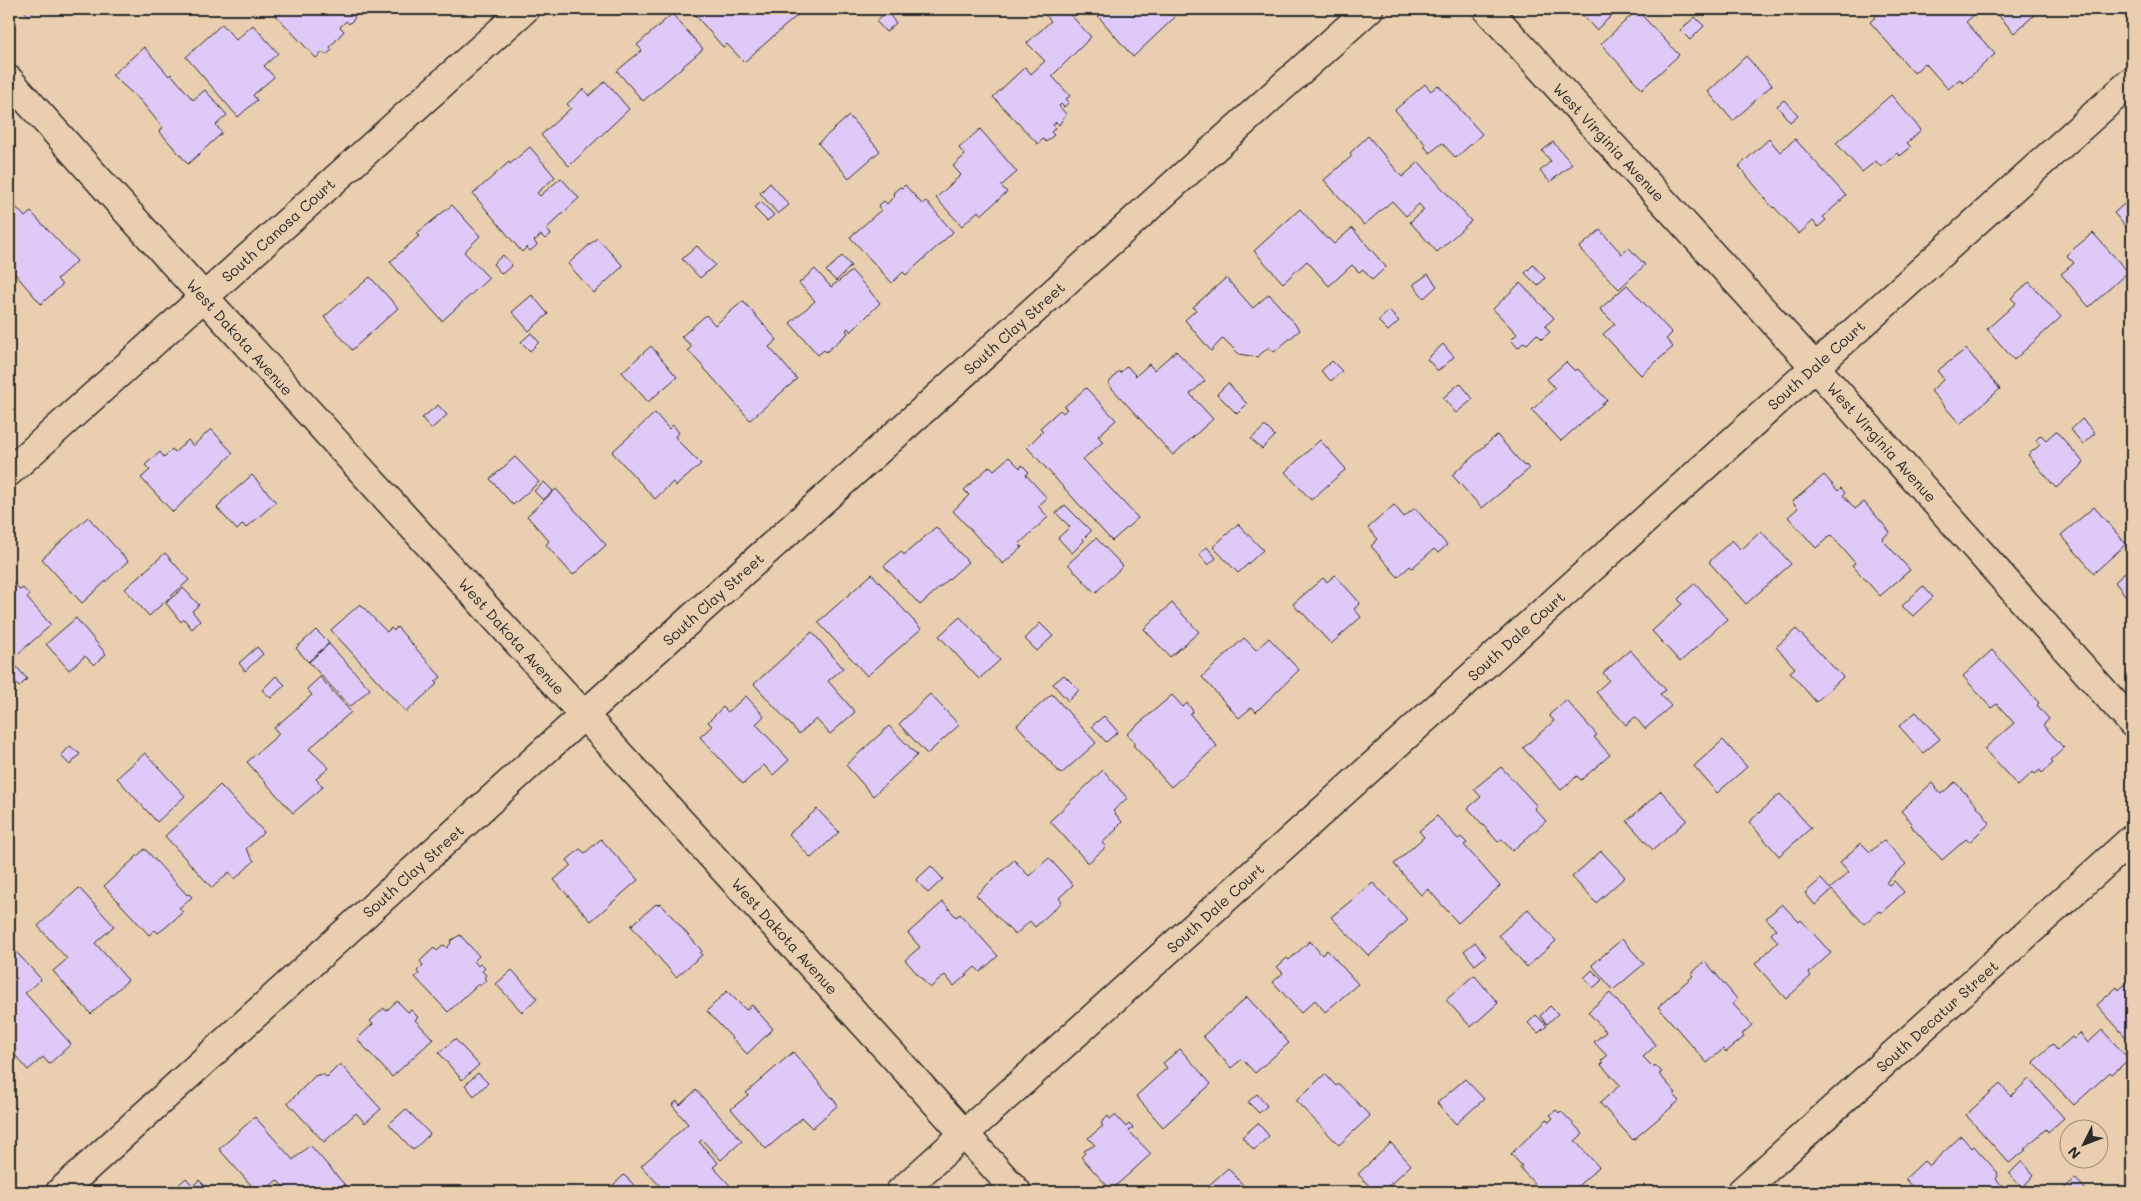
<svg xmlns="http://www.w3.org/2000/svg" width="2141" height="1201" viewBox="0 0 2141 1201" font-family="Mali,sans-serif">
  <rect width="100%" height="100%" fill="#e9ceb0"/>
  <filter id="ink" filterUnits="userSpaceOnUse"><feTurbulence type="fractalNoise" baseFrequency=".02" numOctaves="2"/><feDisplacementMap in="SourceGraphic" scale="10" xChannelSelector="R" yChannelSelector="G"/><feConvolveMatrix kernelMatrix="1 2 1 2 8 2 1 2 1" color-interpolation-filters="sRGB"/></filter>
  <g filter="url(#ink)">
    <g fill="#dec9f9" stroke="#2b2b2b">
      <path d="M23,9h14l-8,7z"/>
      <path d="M270,9h82l3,3 -3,3 3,3 -6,6 -3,-3 -6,6 4,4 -14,16 2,3 -6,5 -3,-3 -7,6z"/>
      <path d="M690,9h109l2,3 -57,50 -17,-18 -4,3z"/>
      <path d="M1046,9h19l26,28 -39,39 18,20 -4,3 3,3 -5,5 -3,-3 -2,2 7,8 -7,11 -3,-3 -3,3 2,3 -4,4 3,3 -8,7 -3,-3 -5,5 -45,-47 32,-30 6,7 14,-13 -18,-18 24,-22 -8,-9z"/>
      <path d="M1092,9h76l7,8 -42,40z"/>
      <path d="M1577,9h42l-23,21z"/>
      <path d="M1884,9h88l4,4 -10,9 29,32 -32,29 -3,-4 -12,10 -23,-26 -11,10 -44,-51z"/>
      <path d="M1993,9h53l-4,3 -2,-2 -26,23z"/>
      <path d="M1637,10l42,45 -37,34 -41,-45z"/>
      <path d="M887,12l9,11 -10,9 -10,-11z"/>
      <path d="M672,14l31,35 -60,52 -26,-30 25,-21 -5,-5z"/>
      <path d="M1695,17l9,9 -14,14 -10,-10z"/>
      <path d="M222,24l14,16 17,-15 25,28 -14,13 10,11 -21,18 4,5 -19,17 -52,-60z"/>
      <path d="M144,47l25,29 2,-2 22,26 12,-10 22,25 -11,10 6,8 -34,31 -29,-33 4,-3 -22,-27 -29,-26z"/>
      <path d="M1746,56l26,29 -39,36 -25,-29z"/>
      <path d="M605,81l24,28 -60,57 -28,-31 30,-27 -4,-4 16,-15 6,7z"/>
      <path d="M1425,84l6,7 7,-6 44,49 -26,24 -14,-15 -12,10 -6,-7 2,-1 -31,-35z"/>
      <path d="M1891,95l30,35 -14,13 4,4 -11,9 -3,-3 -16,14 -5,-6 -14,11 -26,-29z"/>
      <path d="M1784,100l14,15 -8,7 -13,-16z"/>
      <path d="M849,116l31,35 -31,27 -31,-35z"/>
      <path d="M980,129l37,43 -16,14 6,6 -26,23 -3,-4 -16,15 -26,-28 25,-23 -8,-9 12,-11 -6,-7z"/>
      <path d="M1368,136l34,41 17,-15 52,59 -34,31 -27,-30 14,-12 -5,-6 -13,12 -14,-15 -28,24 -40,-45 28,-24 -2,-3z"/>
      <path d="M1769,139l11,13 15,-13 51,57 -23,21 3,3 -8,7 -5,-6 -14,13 -25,-27 -1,1 -34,-42z"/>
      <path d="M1553,142l19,22 -22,18 -10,-11 11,-10 -9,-10z"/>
      <path d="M530,147l25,30 -18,16 3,3 21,-18 18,20 -33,31 5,5 -6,5 -4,-4 -7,6 3,4 -7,6 -3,-4 -5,5 -49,-58 36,-32 1,2z"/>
      <path d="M770,183l19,22 -11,9 -18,-21z"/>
      <path d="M905,185l17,19 4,-3 27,31 -47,43 -3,-3 -11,11 -42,-46 31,-27 -3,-4 6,-5 3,3 8,-9 -2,-2 7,-6 2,1z"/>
      <path d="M2132,197v37l-18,-21z"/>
      <path d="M9,199l16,18 6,-5 46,49 -20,18 5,6 -21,19 -32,-37z"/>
      <path d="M761,202l13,13 -7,6 -13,-13z"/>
      <path d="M452,205l28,31 -16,16 25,26 -47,43 -52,-59 29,-26 -3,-2z"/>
      <path d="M1300,209l27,30 1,-1 6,6 18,-16 34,39 -14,13 -9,-11 -4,3 -7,-7 -23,21 -22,-25 -24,22 -29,-32z"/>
      <path d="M1600,230l22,24 7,-6 16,17 -26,24 -40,-41z"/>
      <path d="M2093,233l35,39 -39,35 -28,-33 13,-11 -8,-8z"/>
      <path d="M597,238l26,28 -29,27 -26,-29z"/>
      <path d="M697,246l18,19 -15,13 -18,-19z"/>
      <path d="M503,255l9,10 -10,9 -9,-10z"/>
      <path d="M842,256l9,10 -15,15 -10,-10z"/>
      <path d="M1533,265l12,13 -7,8 -13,-13z"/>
      <path d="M815,269l16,18 21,-16 28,32 -29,29 -3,-4 -2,2 2,3 -22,19 -2,-2 -6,5 -28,-32 25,-22 -16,-18z"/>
      <path d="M1428,274l9,12 -13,12 -10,-12v-2z"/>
      <path d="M370,277l28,31 -46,42 -28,-33z"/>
      <path d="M1226,278l27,30 16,-14 31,36 -26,22 -5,-5 -12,10 -18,-3 -16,-16 -12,13 -26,-31 11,-10 -3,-3z"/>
      <path d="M2029,282l32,35 -47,43 -27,-31 29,-26 -5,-5z"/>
      <path d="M1520,283l34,35 -9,8 5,6 -8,7 -5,-5 -10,10 -3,-2 -6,6 -7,-8 6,-6 -24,-25z"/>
      <path d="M1627,285l45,48 -6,6 7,8 -32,28 -38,-41 12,-10 -15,-15z"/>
      <path d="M532,295l16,19 -19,17 -17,-19z"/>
      <path d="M743,301l34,39 -8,7 28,32 -47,41 -62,-70 4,-4 -11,-9 25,-22 9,10z"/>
      <path d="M1389,311l10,10 -11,10 -10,-10z"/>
      <path d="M531,333l8,9 -9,9 -9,-9z"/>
      <path d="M1443,344l11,13 -16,14 -11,-12z"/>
      <path d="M651,346l26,31 -29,25 -26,-30z"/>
      <path d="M1966,349l34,40 -40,35 -29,-33 13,-12 -7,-8z"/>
      <path d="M1176,351l29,30 -15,13 23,25 -40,36 -65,-71 11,-13 1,2 7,-7 9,10 13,-12 5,6z"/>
      <path d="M1332,361l10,10 -11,10 -10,-10z"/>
      <path d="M1566,362l9,9 3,-2 29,31 -46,41 -29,-31 23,-22 -8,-9z"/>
      <path d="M1228,383l19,21 -10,10 -20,-20z"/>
      <path d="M1460,383l13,16 -17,14 -13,-15z"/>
      <path d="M1086,388l30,32 -18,16 5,6 -20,17 55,59 -26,23 -85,-94 16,-16 -3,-3 20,-18 3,3 4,-4 -3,-2z"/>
      <path d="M438,405l9,10 -16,14 -9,-11z"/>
      <path d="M655,413l14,16 4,-4 6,8 -4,3 2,4 24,24 -25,22 -3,-4 -18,17 -43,-47z"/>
      <path d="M2082,419l13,14 -12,11 -12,-14z"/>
      <path d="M1265,426l10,10 -13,13 -11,-10z"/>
      <path d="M211,429l22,24 -60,59 -32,-34 9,-8 -5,-5 15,-13 4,5 8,-8 3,3 13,-12 5,6z"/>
      <path d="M2056,431l28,32 -28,25 -28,-33 12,-10 -4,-5 5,-5 5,5z"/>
      <path d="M1497,435l27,31 2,-1 3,4 -47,39 -30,-33z"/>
      <path d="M1320,440l26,29 -35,31 -26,-28z"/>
      <path d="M515,457l24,25 -26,23 -23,-26z"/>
      <path d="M1009,457l11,11 2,-3 7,7 -3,3 21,23 -9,8 10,11 -29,27 3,3 -19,17 -50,-53 16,-16 -5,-5 26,-24 4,4z"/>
      <path d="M252,475l24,27 -30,26 -3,-4 -6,6 -20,-22 5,-5 -1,-1z"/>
      <path d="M1824,475l14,16 3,-3 4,5 -2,2 12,14 9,-7 26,30 -8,7 28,31 -30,26 -28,-31 3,-2 -24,-28 -15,13 -28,-31 10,-9 -6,-6z"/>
      <path d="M544,482l9,9 -10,9 -9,-9z"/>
      <path d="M556,489l50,56 -33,30 -27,-30 3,-4 -22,-25z"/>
      <path d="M1065,505l26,26 -8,8 1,2 -12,12 -14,-15 12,-11 -14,-14z"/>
      <path d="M1394,505l10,12 11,-9 32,37 -9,8 -4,-4 -22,19 -2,-2 -12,11 -27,-31 7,-7 -10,-11z"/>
      <path d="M2094,507l32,37 -32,29 -33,-38z"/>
      <path d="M88,517l40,44 -46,42 -40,-44z"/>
      <path d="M1238,524l25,26 -25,23 -25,-26z"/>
      <path d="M936,527l32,35 -48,43 -36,-39 17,-15 3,4z"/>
      <path d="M1761,531l30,33 -45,40 -37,-42 23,-22 9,10z"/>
      <path d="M1096,538l27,28 -28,27 -27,-29z"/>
      <path d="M1207,547l9,11 -8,7 -9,-11z"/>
      <path d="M165,553l24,27 -40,36 -24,-27z"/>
      <path d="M2132,566v38l-17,-22z"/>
      <path d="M872,574l49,55 -54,47 -49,-54z"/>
      <path d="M1335,575l25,28 -6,6 7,8 -30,27 -31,-34 -1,1 -6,-7 30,-26 4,4z"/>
      <path d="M12,581l8,9 3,-2 6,7 -2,3 24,27 -40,35 -2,-3v-73z"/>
      <path d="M1695,583l32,36 -47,43 -28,-31 30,-27 -4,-5z"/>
      <path d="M1923,586l10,11 -20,19 -11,-10z"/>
      <path d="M183,588l16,17 -7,6 8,10 -8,8 -8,-10 -3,3 -15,-19z"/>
      <path d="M1172,603l27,29 -29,25 -26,-28z"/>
      <path d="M360,604l27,28 4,-4 3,3 3,-4 44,50 -6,5 2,2 -31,28 -75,-82z"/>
      <path d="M960,617l40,43 -21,19 -40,-43z"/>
      <path d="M76,618l30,36 -12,11 -9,-9 -16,14 -23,-26z"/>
      <path d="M1040,623l13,13 -16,15 -12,-12z"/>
      <path d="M1796,629l47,48 -27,25 -26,-30 5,-4 -19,-21z"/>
      <path d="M316,630l13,13 -21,19 -12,-14z"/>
      <path d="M812,632l31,36 -15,13 27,31 -25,22 -14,-15 -17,15 -45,-50z"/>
      <path d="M1244,638l12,12 13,-12 30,32 -43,42 -4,-5 -13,11 -37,-41z"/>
      <path d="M329,644l41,45 -20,18 -41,-45z"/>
      <path d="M257,647l6,7 -18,17 -6,-8z"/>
      <path d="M1630,650l36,40 -6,4 11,12 -26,23 -10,-12 -9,8 -30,-33 13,-12 -6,-7z"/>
      <path d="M1992,650l47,53 -2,2 12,14 -6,6 21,23 -13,12 2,3 -11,10 -2,-3 -5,4 -2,-2 -15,14 -34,-37 30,-26 -17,-19 -6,4 -28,-32z"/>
      <path d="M15,665l12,14 -8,8 -10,-12v-4z"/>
      <path d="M1064,675l15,15 -11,11 -15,-17z"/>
      <path d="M276,676l9,9 -14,13 -9,-8z"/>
      <path d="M320,677l31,35 -42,37 20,19 -13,11 7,8 -30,26 -46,-51 32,-28 -5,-6 38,-33 -5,-6z"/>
      <path d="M930,694l29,31 -32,29 -28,-30z"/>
      <path d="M1052,694l44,49 -35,31 -44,-49z"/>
      <path d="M1172,695l11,12 4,-4 6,8 -3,3 27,32 -46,41 -38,-42 2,-2 -8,-9z"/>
      <path d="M746,696l18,20 -8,8 33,36 -16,15 -9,-10 -21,19 -43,-47 12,-11 -4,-4 15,-15 5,5z"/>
      <path d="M1566,700l31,35 -3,2 16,18 -29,25 -4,-4 -16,14 -38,-42 31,-27 -5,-6z"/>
      <path d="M1916,712l24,27 -17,14 -24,-27z"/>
      <path d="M1104,716l14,16 -12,10 -14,-16z"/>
      <path d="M889,726l28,29 -44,41 -27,-31z"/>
      <path d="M1723,740l24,27 -30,26 -23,-27z"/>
      <path d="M70,746l10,8 -10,11 -9,-9z"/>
      <path d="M145,753l40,43 -28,26 -40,-44z"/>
      <path d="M1501,767l36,39 -3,2 12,13 -34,30 -10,-12 -4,3 -30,-34 13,-11 -7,-8z"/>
      <path d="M1103,770l24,28 -14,13 9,11 -6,6 1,1 -15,14 4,4 -18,16 -38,-42z"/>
      <path d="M1955,782l29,32 -1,1 7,8 -21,19 -3,-3 -24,21 -32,-35 2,-2 -11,-12 31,-28 9,11z"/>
      <path d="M220,785l44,47 -18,17 8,12 -19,18 -6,-7 -17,16 -47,-52z"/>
      <path d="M1661,791l26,29 -34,30 -26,-29z"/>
      <path d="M1780,794l31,34 -32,28 -30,-34z"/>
      <path d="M817,809l22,23 -28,26 -22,-24z"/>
      <path d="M1437,816l21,23 3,-2 6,6 -3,2 36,41 -42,37 -30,-34 -7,6 -27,-31 30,-27 -5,-6z"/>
      <path d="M601,839l37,41 -47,41 -37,-41 17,-15 -4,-5 13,-11 5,4z"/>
      <path d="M1884,840l22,24 -20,18 3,3 5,-4 10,11 -23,21 -2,-2 -15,13 -32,-34 -17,15 -10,-12 16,-14 9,10 19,-17 -9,-10 21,-19 9,9z"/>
      <path d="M145,849l42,46 2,-1 3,3 -13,11 4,4 -17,15 -8,6 -3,-3 -6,5 -45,-49z"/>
      <path d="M1601,851l24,26 -29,26 -24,-26z"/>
      <path d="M1049,858l24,27 -14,13 3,4 -27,25 -5,-6 -15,14 -39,-40 38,-35 15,16z"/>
      <path d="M931,866l12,13 -15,14 -12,-13z"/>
      <path d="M1373,883l35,37 -39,36 -38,-39z"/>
      <path d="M79,888l35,38 -19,17 33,37 -37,34 -38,-43 14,-12 -29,-33z"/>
      <path d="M943,902l13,15 4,-3 38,42 -18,16 -5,-5 -21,19 -9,-11 -15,13 -25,-28 15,-13 -12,-14z"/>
      <path d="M660,903l42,48 -2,2 2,2 -26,22 -45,-51 25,-22 2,1z"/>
      <path d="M1782,904l17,18 2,-2 30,33 -22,20 2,3 -25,23 -31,-35 23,-22 -7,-8 5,-5 -10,-11z"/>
      <path d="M1528,909l28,32 -29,26 -28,-32z"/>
      <path d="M460,935l19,21 -5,5 4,5 2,-2 5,4 -3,3 4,4 -2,3 2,2 -7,6 -1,-2 -30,28 -33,-35 4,-3 -2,-3 6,-6 -3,-4 14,-13 3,3 7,-6 3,3 4,-5 -1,-2z"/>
      <path d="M1622,939l22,25 -31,26 -21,-25z"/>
      <path d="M1310,941l12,14 5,-5 31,34 -33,28 -10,-12 -14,13 -28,-31 10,-9 -6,-6 10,-9 2,2z"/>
      <path d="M1475,942l11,14 -11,9 -11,-14z"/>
      <path d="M9,944l32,35 -16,14 46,51 -22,20 -6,-7 -15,13 -19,-22z"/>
      <path d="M1705,961l32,38 -4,5 19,21 -10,9 2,3 -18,15 -3,-3 -16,14 -49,-56 35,-31 -2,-2z"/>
      <path d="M512,970l25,28 -15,14 -26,-28z"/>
      <path d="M1592,970l10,10 -9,8 -9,-10z"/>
      <path d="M1474,975l24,28 -27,24 -25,-27z"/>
      <path d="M2132,978v66l-35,-39 20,-18 2,3z"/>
      <path d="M727,991l19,19 6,-5 21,24 -26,25 -40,-43z"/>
      <path d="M1610,993l46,52 -13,12 10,10 2,-2 7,7 -3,2 17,19 -3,2 6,6 -46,39 -33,-37 20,-18 -19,-20 2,-2 -2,-2 6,-5 -13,-14 12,-10 -18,-20z"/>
      <path d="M1247,997l42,46 -34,30 -13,-14 -11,9 -28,-32z"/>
      <path d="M397,1001l11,11 3,-2 7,7 -3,3 18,19 -41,38 -35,-38 16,-15 -3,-3 14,-13 2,3z"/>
      <path d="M1550,1006l8,8 -11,10 -7,-8z"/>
      <path d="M1536,1015l11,11 -9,7 -10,-10z"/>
      <path d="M2102,1030l25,27 -1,1 2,2 -16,14 -2,-2 -36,33 -41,-43 19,-18 5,6 15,-13 2,2 6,-6 8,10z"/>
      <path d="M455,1039l24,26 -17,15 -23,-27z"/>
      <path d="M1180,1049l31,35 -48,43 -27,-31 31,-28 -4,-5z"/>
      <path d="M793,1052l45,53 -26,23 -10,-10 -36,31 -35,-40 17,-14 -2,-2z"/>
      <path d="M340,1064l41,45 -16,14 -9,-10 -32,29 -36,-39 27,-27 7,-2 5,3z"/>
      <path d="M478,1073l10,10 -14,13 -9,-11z"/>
      <path d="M1325,1074l11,12 3,-2 31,32 -31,29 -43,-44z"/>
      <path d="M1465,1079l19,20 -28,25 -19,-21z"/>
      <path d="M2029,1079l35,39 -16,14 -2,-3 -22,20 2,1 -17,13 -43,-48 34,-31 11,12z"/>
      <path d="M696,1090l46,51 -21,19 -19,-20 -3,2 19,21 -5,4 23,25h-70l-25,-26 47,-42 -16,-19 5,-4 3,4z"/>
      <path d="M1257,1094l10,12 -8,7 -11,-11z"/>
      <path d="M406,1109l24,25 -17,16 -24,-26z"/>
      <path d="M1556,1110l3,3 2,-2 22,23 -8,7 24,26 -28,25h-29l-22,-24 2,-2 -11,-12 36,-35 2,3 4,-4 -3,-3z"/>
      <path d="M1115,1115l11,12 3,-3 4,4 -4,3 22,23 -40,36 -30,-33 4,-4 -1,-2 11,-6 -7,-7 15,-12 -2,-3 7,-7 2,3z"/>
      <path d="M255,1117l38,43 17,-15 41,47h-63l-11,-12 -14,12h-6l-38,-43z"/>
      <path d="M1258,1123l11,13 -15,14 -12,-13z"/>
      <path d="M1961,1136l11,12 2,-2 24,27 -1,1 1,2 -2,3 12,13h-91l-12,-13 19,-18 5,5z"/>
      <path d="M1391,1143l20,22 -29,27h-7l-17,-18z"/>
      <path d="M2022,1161l12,14 -12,13 -13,-14z"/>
      <path d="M1228,1168l21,24h-37l-5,-5z"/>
      <path d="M624,1175l16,16 -1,1h-19l-7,-7z"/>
      <path d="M186,1178l7,8 6,-6 12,12h-40z"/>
      <path d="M2075,1178l13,14h-28l15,-13z"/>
    </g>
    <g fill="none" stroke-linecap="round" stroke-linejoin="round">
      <g stroke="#2b2b2b" stroke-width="31">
        <g id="minor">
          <path d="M1487,9l328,358 317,356"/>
          <path d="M9,80l195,217 813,895"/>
          <path d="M9,472l516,-463"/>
          <path d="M60,1192l524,-477 785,-706"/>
          <path d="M900,1192l1232,-1111"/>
          <path d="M1741,1192l391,-353"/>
        </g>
      </g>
      <use href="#minor" stroke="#e9ceb0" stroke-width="28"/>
    </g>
  </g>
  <g text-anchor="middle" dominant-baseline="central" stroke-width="5" stroke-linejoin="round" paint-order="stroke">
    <g font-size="15" fill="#2b2b2b" stroke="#e9ceb0">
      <text transform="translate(1609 142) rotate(47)">West Virginia Avenue</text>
      <text transform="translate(278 230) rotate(-42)">South Canosa Court</text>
      <text transform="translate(1014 328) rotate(-42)">South Clay Street</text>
      <text transform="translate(240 337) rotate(48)">West Dakota Avenue</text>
      <text transform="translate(1816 365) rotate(-42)">South Dale Court</text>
      <text transform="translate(1882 442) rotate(48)">West Virginia Avenue</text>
      <text transform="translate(713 599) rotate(-42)">South Clay Street</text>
      <text transform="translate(512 636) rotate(48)">West Dakota Avenue</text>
      <text transform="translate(1516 636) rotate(-42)">South Dale Court</text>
      <text transform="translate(413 871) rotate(-42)">South Clay Street</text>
      <text transform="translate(1215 908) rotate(-42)">South Dale Court</text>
      <text transform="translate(785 936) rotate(48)">West Dakota Avenue</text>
      <text transform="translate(1937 1016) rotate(-42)">South Decatur Street</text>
    </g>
  </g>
  <rect width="2141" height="1201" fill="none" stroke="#e9ceb0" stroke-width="30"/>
  <rect x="15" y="15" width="2111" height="1171" fill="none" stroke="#2b2b2b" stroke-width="2" filter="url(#ink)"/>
  <g transform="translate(2084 1144) rotate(228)"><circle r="24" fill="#e9ceb0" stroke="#9d8d7b"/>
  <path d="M0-4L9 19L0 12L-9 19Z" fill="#2b2b2b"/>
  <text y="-8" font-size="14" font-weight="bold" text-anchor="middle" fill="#2b2b2b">N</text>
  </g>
</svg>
